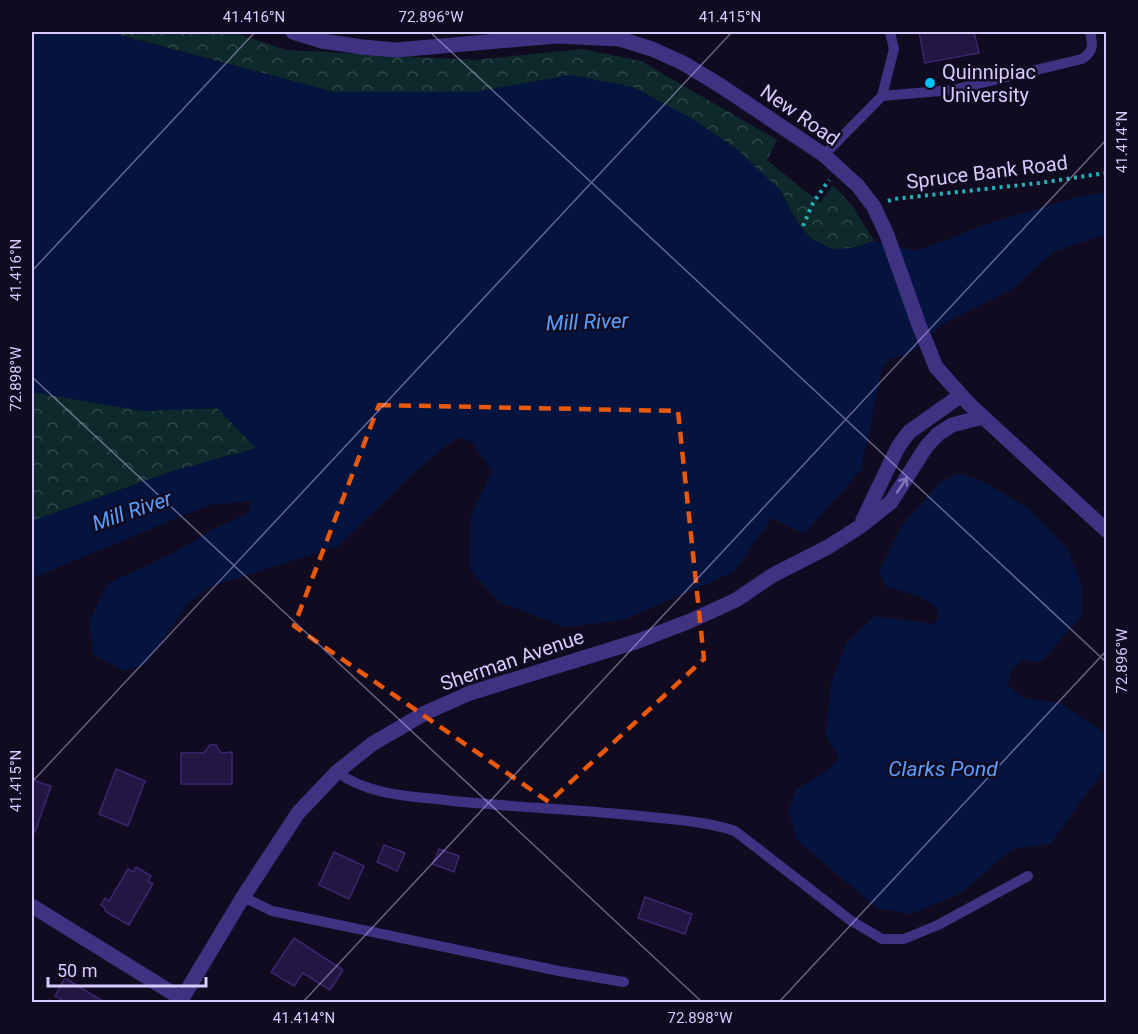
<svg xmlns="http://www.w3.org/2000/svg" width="1138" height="1034" viewBox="0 0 1138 1034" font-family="Roboto,sans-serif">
  <defs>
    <pattern id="forest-crowns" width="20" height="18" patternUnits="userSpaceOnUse" patternTransform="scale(1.5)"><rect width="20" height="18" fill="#0e292b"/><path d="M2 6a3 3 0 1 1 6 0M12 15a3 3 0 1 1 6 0" fill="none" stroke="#30474b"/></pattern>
  </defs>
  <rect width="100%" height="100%" fill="#110b21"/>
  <g fill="url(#forest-crowns)">
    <path d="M109,32h123l54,18 189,10 107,-11 59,12 136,79 -10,20 53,43 13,-18 21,23 20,33c-13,4 -28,11 -42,8 -26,-5 -40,-36 -51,-58l-210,-116 -96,17h-141z"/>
    <path d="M32,392l112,19 73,-3 39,40 -86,24 -138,49z"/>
  </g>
  <g fill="#05143f">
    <path d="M32,32h75l227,60h141l96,-17 62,12 63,34 42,29 43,41 13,27 16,20 22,11 20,-1 22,-7 43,10 70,-27 91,-27 28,-5v42l-53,18 -41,37 -66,33 -37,32 -20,5 -7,10 -21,101 -57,64 -32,-16 -38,54 -112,48 -57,7 -66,-25 -30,-34 1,-50 22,-47 -20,-29 -15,-5 -45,37 -74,72 -128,41 -22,16 -42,61 -21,7 -32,-17 -3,-33 17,-37 68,-32 37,-22 37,-17 2,-12 -42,4 -177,73v-57l138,-49 86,-24 -39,-40 -73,3 -112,-19z"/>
    <path d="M959,473l29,11 41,25 38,39 15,39v29l-42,46 -17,-2 -12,10 -3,15 15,13 37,5 46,31v33l-56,77 -38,5 -51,44 -51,21 -33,-6 -80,-68 -9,-29 9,-22 28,-17 14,-14 -13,-22 5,-53 16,-41 28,-26 59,8 5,-8 -3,-9 -18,-11 -33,-10 -6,-15 22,-44 39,-45z"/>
  </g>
  <g fill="#241643" stroke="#3d2671" stroke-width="1.5">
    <path d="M919,32h55l5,21 -54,10z"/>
    <path d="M210,745h6l5,8 11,-1v32h-51v-31h23z"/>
    <path d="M116,769l29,12 -17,45 -29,-12z"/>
    <path d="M32,780l19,6 -16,46 -3,-1z"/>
    <path d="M384,845l21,8 -8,18 -20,-9z"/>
    <path d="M439,849l20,7 -5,16 -21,-8z"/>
    <path d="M334,852l30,14 -15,33 -30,-14z"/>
    <path d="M136,867l15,9 -3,5 5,3 -24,41 -23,-13 -2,-5 -3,-2 4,-7 4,3 19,-32 5,3z"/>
    <path d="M645,897l47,17 -7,20 -47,-16z"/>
    <path d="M294,938l49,32 -13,20 -27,-17 -9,13 -23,-14z"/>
    <path d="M65,978l39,24h-38l-11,-6z"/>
  </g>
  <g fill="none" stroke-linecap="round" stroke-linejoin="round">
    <g stroke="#24b1b9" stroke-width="4" stroke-dasharray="3 4.5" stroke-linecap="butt">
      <path d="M888,201l6,-2 145,-16 67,-10"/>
      <path d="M803,226l10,-23 16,-23"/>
    </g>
    <g stroke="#3f3283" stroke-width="10">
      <path d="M882,96l70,-6 130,-31c12,-8 11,-14 8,-27"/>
      <path d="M824,155l58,-59 12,-47 -4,-17"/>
      <path d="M337,772c31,23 71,24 108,28 69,8 137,9 205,17 29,3 58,5 85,14l115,89 32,19h22l34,-14 90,-49"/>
      <path d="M243,897l29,14 287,60 65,11"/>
    </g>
    <g stroke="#3f3283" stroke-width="15">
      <path d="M293,32l29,9 40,6 34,3 161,-14 63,3 32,10 31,14 38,23 103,69 34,31 16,21 13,28 32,90 17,42 33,37 137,126"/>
      <path d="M863,520l35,-73 11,-15 51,-36"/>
      <path d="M32,906l150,93"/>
      <path d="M180,1002l63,-105 55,-84 39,-41 35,-28 53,-31 45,-20 168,-52 52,-20 46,-21 37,-25 55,-28 33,-21 30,-24 35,-55 12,-13 14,-9 31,-8"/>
    </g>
  </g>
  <defs><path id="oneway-shaft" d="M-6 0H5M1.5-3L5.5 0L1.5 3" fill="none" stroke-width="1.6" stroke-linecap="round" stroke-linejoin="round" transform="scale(1.5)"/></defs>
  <use stroke="#8377bb" href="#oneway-shaft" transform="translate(902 485) rotate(-56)"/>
  <path fill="none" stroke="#e8590c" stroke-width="4.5" stroke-dasharray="12 8" stroke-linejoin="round" d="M379,405l299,6 26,248 -155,143 -255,-176z"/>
  <path fill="none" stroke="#d7cbff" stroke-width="1.5" stroke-opacity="0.45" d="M430,32l676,630M32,271l223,-239M32,377l670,625M32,782l700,-750M303,1002l803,-862M779,1002l327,-351"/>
  <circle fill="#00c1f6" stroke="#110b21" stroke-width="2" cx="930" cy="83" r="6"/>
  <g text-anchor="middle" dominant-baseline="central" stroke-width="5" stroke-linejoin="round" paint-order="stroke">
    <g font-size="20" fill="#d7cbff" stroke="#110b21" text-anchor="start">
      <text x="942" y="72">Quinnipiac<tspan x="942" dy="23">University</tspan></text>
    </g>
    <g font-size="20" fill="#d7cbff" stroke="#110b21">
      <text transform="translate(800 115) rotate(35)">New Road</text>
      <text transform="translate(987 172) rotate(-7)">Spruce Bank Road</text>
      <text transform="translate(512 660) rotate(-19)">Sherman Avenue</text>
    </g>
    <g font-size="21" font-style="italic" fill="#599fff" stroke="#110b21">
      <text transform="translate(587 322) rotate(-2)">Mill River</text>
      <text transform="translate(132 511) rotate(-19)">Mill River</text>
      <text x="943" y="769">Clarks Pond</text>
    </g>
  </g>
  <rect width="1138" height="1034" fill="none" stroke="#110b21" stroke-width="66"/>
  <path d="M48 977v9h158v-9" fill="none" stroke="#d7cbff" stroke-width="3"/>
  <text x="57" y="977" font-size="18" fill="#d7cbff" stroke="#110b21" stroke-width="4.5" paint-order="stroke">50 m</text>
  <rect x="33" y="33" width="1072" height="968" fill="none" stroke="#d7cbff" stroke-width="2"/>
  <g font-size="15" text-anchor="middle" fill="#d7cbff">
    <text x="254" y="22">41.416°N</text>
    <text x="431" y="22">72.896°W</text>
    <text x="730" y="22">41.415°N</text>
    <text transform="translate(1122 142) rotate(-90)" y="5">41.414°N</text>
    <text transform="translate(16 270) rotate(-90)" y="5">41.416°N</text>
    <text transform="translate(16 379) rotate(-90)" y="5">72.898°W</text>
    <text transform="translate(1122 661) rotate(-90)" y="5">72.896°W</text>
    <text transform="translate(16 781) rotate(-90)" y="5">41.415°N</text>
    <text x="304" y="1023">41.414°N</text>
    <text x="700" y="1023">72.898°W</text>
  </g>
</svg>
